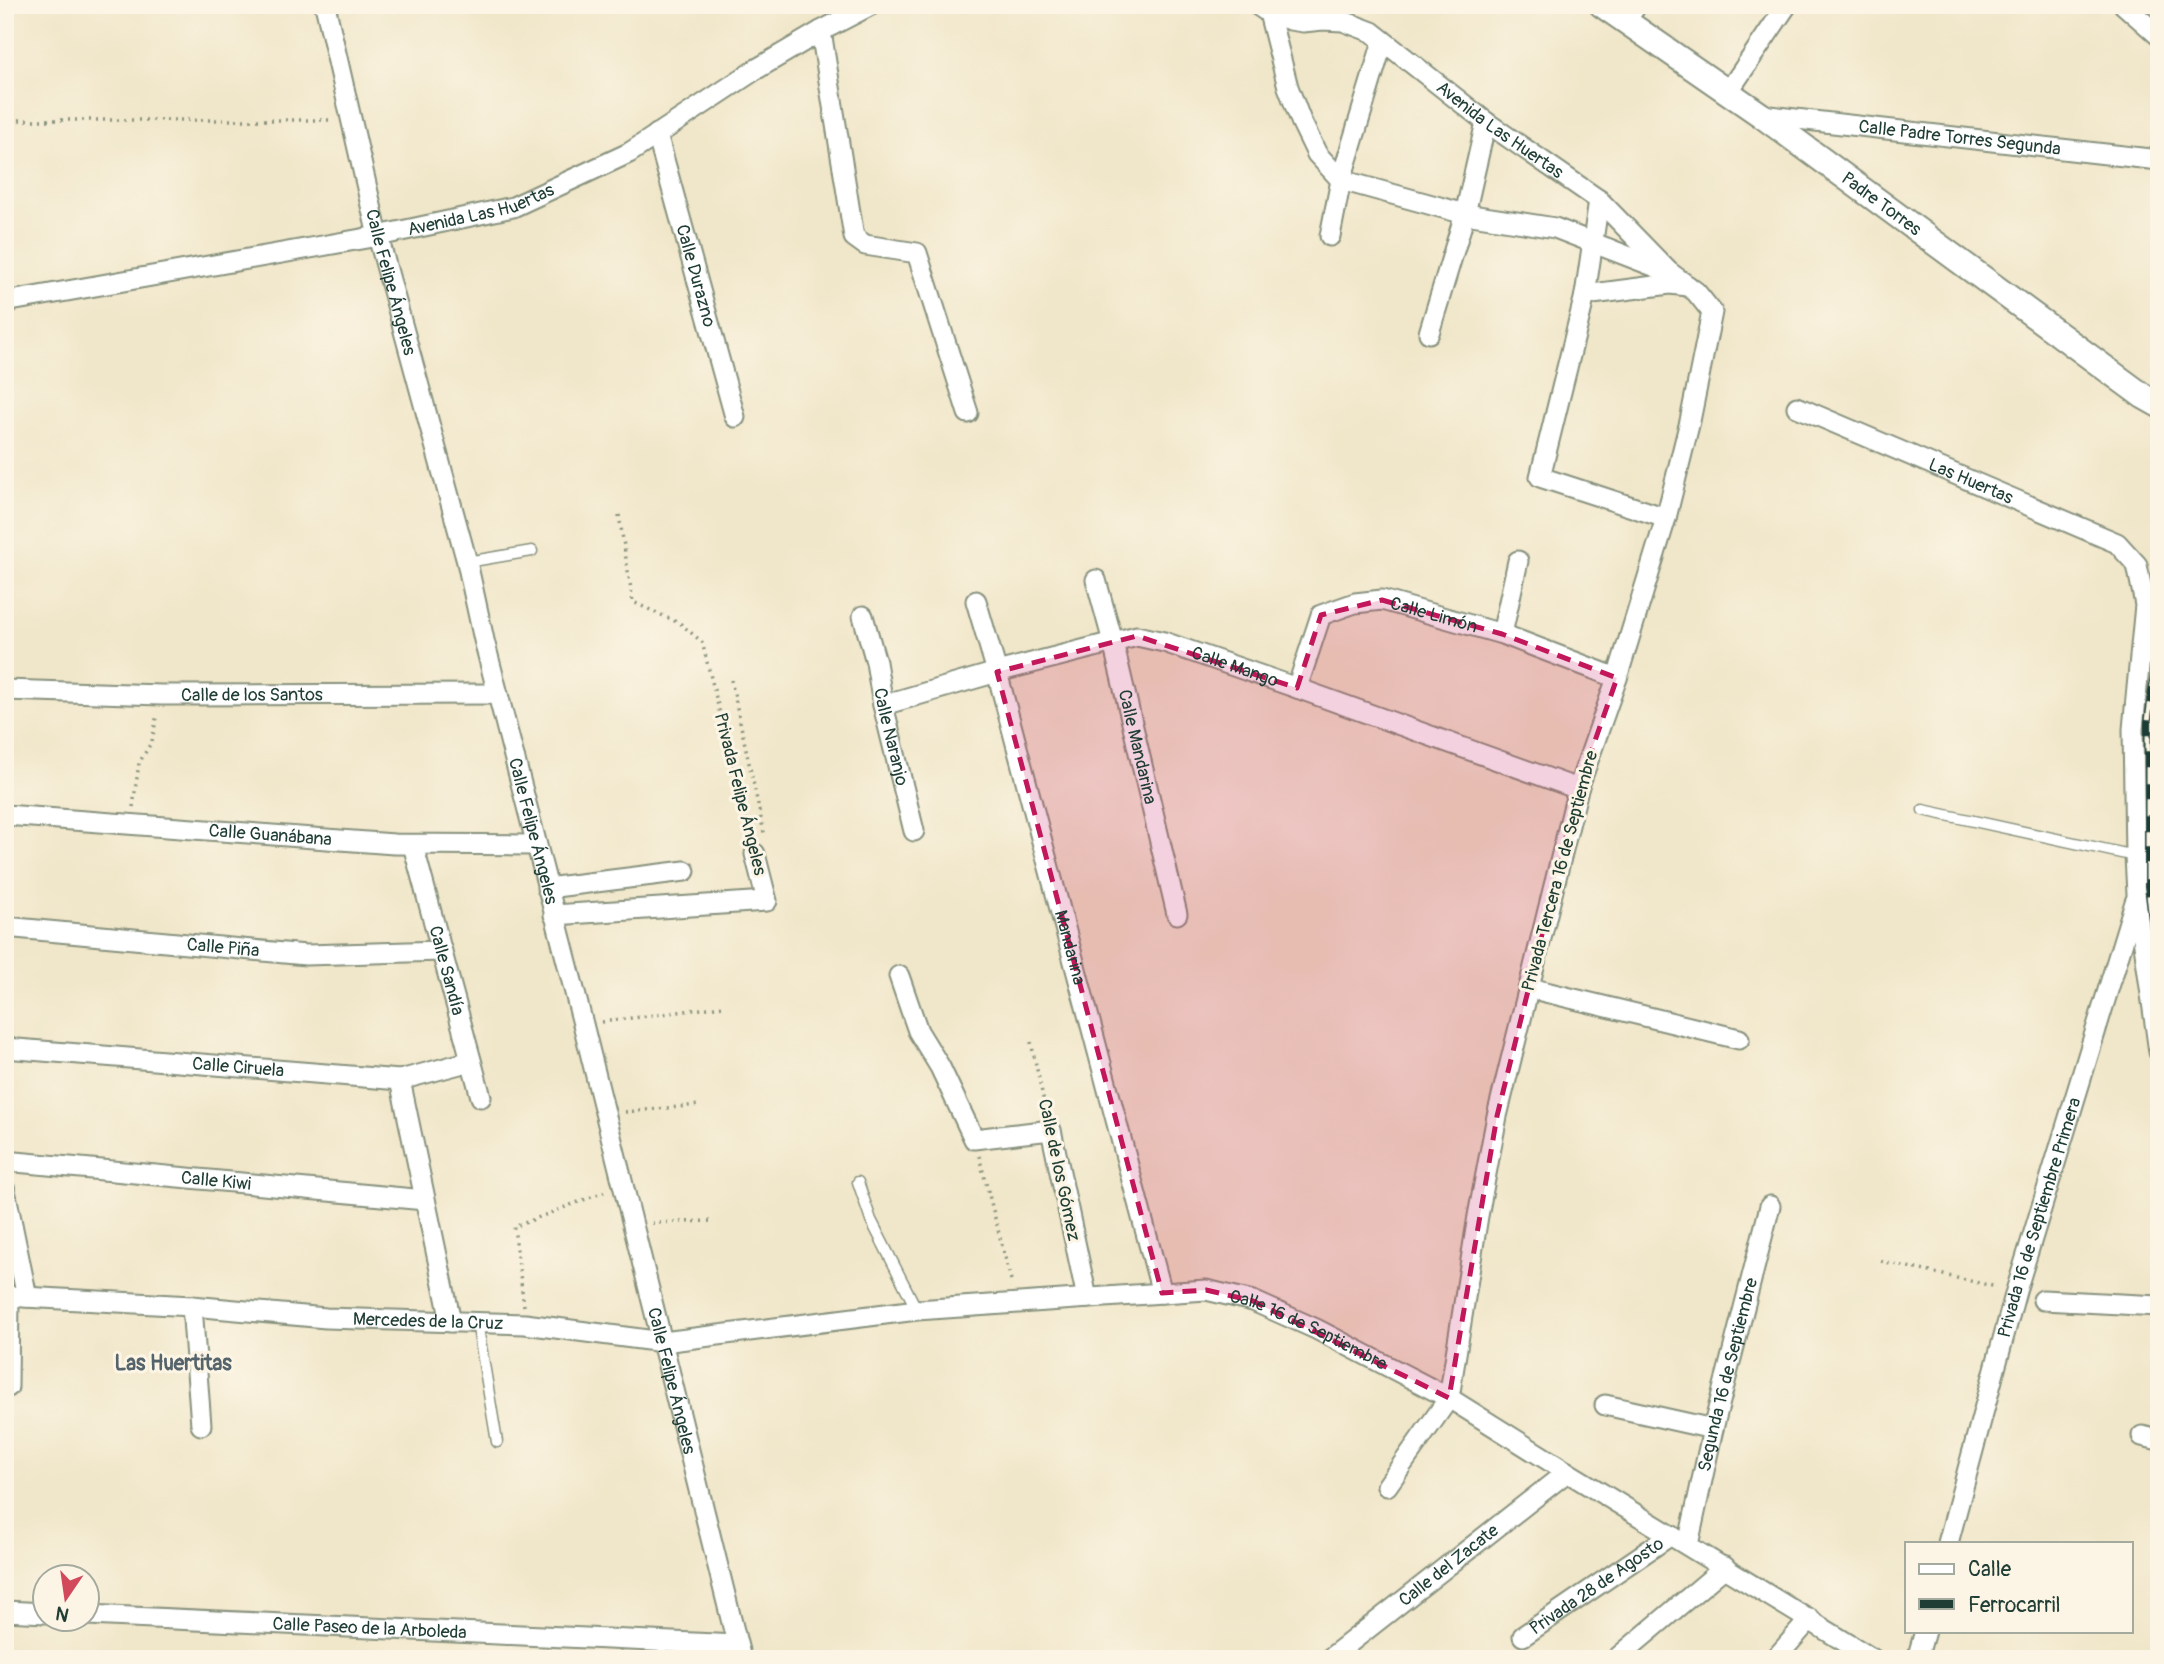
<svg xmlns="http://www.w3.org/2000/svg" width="2164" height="1664" viewBox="0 0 2164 1664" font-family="Pangolin,sans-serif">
  <rect width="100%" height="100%" fill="#fcf5e5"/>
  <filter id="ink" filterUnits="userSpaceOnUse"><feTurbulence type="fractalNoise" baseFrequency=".0143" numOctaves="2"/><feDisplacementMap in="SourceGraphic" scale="14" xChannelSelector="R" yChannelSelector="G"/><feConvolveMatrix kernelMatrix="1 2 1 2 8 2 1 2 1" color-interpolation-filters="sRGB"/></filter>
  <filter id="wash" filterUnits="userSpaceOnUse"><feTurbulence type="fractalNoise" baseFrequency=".00686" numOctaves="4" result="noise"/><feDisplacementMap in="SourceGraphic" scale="28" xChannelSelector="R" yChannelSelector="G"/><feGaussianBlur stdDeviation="1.57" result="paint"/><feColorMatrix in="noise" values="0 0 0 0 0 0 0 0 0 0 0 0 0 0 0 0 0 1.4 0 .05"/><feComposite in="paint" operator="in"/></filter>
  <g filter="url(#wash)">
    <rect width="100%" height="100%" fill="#f0e6c9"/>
  </g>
  <g filter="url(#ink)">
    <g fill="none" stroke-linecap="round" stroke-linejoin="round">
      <g stroke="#88927e" stroke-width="13">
        <g id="service">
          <path d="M467,562l65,-11"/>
          <path d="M1923,810l212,46"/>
          <path d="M858,1182l13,38 46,90"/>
          <path d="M477,1322l20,120"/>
        </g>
      </g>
      <g stroke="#88927e" stroke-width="23">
        <g id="minor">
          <path id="s1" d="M325,5l53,231 89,326 17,78 99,384 158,635"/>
          <path id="s2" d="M1257,5l12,8 21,7 13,2 20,-2 20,1 29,11 114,90 113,78 70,72 27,20 16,20 -22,109 -24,97 -49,160 -39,111 -81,327 -19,100 -29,182 -62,88"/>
          <path d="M2124,5l35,31"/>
          <path d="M1269,13l19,74 13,34 16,33 24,26 124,34 90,14 106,41"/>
          <path d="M1626,20l11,-15"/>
          <path d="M821,31l33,206 11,8 52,8 51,160"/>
          <path d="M1728,92l59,-87"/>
          <path id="s3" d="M1761,115l398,45"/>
          <path id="s4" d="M657,134l78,283"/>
          <path d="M1599,200l-14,95 -45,182 126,41"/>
          <path d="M1330,236l11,-56 42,-139"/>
          <path d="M1585,295l85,-11 18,2"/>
          <path id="s5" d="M5,302l373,-66 135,-29 116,-54 126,-83 66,-39 50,-26"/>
          <path d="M1429,333l36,-119 21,-92"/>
          <path id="s6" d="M1797,407l320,136 20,22 8,40 -12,124 2,127 2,38 22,158"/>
          <path id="s7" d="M1096,580l17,62 64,272"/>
          <path id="s8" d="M976,601l21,71 165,621"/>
          <path id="s9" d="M863,616l13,46 7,43 31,126"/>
          <path d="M1502,634l16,-73"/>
          <path id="s10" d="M1297,688l24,-73 34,-12 27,-3 120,34 115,44"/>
          <path id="s11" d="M5,690l156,5 336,-1"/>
          <path id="s12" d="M883,705l114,-33 140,-36 27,6 133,46 281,101"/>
          <path id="s13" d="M5,815l389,29 142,1"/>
          <path id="s14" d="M413,845l68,252"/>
          <path d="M547,888l138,-17"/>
          <path d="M554,915l213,-14 -12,-47"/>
          <path id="s15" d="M5,927l301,28 136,-4"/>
          <path d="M899,976l19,55 22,36 34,72 77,-9 36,168"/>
          <path d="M1529,988l210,51"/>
          <path id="s16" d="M5,1048l395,32 71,-19"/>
          <path d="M400,1080l51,242"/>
          <path id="s17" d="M5,1161l420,39"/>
          <path d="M5,1190l22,107"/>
          <path id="s18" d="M5,1296l187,10 134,12 199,6 138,18 254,-32 289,-20 47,11 63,28 133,69 118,74 306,187"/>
          <path d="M2043,1300l116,6"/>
          <path d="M192,1306l9,119"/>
          <path d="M8,1387l1,-91"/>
          <path d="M1605,1405l108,24"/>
          <path d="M2142,1436l17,4"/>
          <path id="s19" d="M1948,1543l68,-252 119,-389"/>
          <path id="s20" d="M1688,1545l25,-116 57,-223"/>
          <path d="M5,1611l41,2"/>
          <path id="s21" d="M88,1615l649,30"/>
          <path id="s22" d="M1523,1636l148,-101"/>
          <path id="s23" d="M1329,1659l238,-187"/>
          <path d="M1616,1659l109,-92"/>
          <path d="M1775,1659l35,-40"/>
          <path d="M1917,1659l8,-28"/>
        </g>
      </g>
      <g stroke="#88927e" stroke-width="28">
        <g id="tertiary">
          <path id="s24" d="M1602,5l159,110 382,281 16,9"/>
        </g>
      </g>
      <g stroke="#88927e" stroke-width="3.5" stroke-dasharray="2 5" stroke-linecap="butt">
        <path d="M5,120h328"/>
        <path d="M619,515l14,87 48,22 21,18 49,195"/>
        <path d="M731,680l34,157"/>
        <path d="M133,807l6,-44 13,-22 5,-27"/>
        <path d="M602,1022l121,-16"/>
        <path d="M1031,1042l15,69"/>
        <path d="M625,1112l74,-7"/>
        <path d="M979,1156l33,128"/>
        <path d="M652,1223l60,-2"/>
        <path d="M1881,1261l116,26"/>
        <path d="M524,1306l-10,-79 90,-35"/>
      </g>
      <use href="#service" stroke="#fff" stroke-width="10"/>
      <use href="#minor" stroke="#fff" stroke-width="19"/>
      <use href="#tertiary" stroke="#fff" stroke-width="24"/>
      <g stroke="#1f3d34" stroke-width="8">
        <path id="rail" d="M2159,640l-11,81v165l11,94"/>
      </g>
      <use href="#rail" stroke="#fcf5e5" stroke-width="5" stroke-dasharray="16" stroke-linecap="butt"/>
    </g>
  </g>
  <path fill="#c2185b" fill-opacity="0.2" stroke="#c2185b" stroke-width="5" stroke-dasharray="14 9" stroke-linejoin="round" d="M1382,600l120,34 115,44 -39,111 -81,327 -48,282 -196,-97 -47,-11 -44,3 -165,-621 140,-36 160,52 24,-73z"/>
  <g text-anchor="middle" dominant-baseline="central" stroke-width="6" stroke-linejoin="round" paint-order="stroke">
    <g font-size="18" fill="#1f3d34" stroke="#fcf5e5">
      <text stroke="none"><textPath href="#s2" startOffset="282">Avenida Las Huertas</textPath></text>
      <text stroke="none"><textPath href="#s3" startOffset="200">Calle Padre Torres Segunda</textPath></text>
      <text stroke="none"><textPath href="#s24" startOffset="343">Padre Torres</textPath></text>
      <text stroke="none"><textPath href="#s5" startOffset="485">Avenida Las Huertas</textPath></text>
      <text stroke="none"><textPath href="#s4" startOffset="147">Calle Durazno</textPath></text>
      <text stroke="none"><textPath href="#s1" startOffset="285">Calle Felipe Ángeles</textPath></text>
      <text stroke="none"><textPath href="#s6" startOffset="189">Las Huertas</textPath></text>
      <text stroke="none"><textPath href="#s10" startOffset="194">Calle Limón</textPath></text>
      <text stroke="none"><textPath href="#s12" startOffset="366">Calle Mango</textPath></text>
      <text stroke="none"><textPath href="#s11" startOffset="247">Calle de los Santos</textPath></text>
      <text stroke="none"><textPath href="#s9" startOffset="124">Calle Naranjo</textPath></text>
      <text stroke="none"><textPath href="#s7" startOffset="172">Calle Mandarina</textPath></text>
      <text transform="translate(740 794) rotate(76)">Privada Felipe Ángeles</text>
      <text stroke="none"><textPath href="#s1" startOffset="852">Calle Felipe Ángeles</textPath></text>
      <text stroke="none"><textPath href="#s13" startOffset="266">Calle Guanábana</textPath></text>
      <text transform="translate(1560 871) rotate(-75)">Privada Tercera 16 de Septiembre</text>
      <text stroke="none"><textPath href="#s15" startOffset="219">Calle Piña</textPath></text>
      <text stroke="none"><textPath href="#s8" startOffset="359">Mandarina</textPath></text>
      <text stroke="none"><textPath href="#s14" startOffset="130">Calle Sandía</textPath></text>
      <text stroke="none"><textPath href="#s16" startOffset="234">Calle Ciruela</textPath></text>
      <text transform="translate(1059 1170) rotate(78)">Calle de los Gómez</text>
      <text stroke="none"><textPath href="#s17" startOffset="212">Calle Kiwi</textPath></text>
      <text stroke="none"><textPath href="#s19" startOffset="338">Privada 16 de Septiembre Primera</textPath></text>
      <text stroke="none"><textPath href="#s18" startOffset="424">Mercedes de la Cruz</textPath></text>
      <text stroke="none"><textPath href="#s18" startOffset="1316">Calle 16 de Septiembre</textPath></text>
      <text stroke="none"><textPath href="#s20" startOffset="175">Segunda 16 de Septiembre</textPath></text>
      <text stroke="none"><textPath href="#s1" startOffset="1419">Calle Felipe Ángeles</textPath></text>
      <text stroke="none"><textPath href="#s23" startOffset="152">Calle del Zacate</textPath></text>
      <text stroke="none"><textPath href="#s22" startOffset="89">Privada 28 de Agosto</textPath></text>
      <text stroke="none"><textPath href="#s21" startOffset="282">Calle Paseo de la Arboleda</textPath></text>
    </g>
    <g font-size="21" font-weight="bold" fill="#55636b" stroke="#fcf5e5">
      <text x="173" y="1363">Las Huertitas</text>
    </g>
  </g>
  <rect width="2164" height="1664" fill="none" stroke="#fcf5e5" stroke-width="28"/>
  <rect x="1905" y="1542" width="228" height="91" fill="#fcf5e5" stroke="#a4ab9e" stroke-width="2"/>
  <rect x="1919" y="1564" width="35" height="10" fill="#ffffff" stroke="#a4ab9e" stroke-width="2"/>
  <text x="1968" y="1576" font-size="21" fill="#1f3d34">Calle</text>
  <rect x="1919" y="1599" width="35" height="10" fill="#1f3d34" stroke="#a4ab9e" stroke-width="2"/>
  <text x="1968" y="1612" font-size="21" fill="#1f3d34">Ferrocarril</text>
  <g transform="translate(66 1598) rotate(193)"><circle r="33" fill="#fcf5e5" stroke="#a4ab9e" stroke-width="2"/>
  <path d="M0-5L12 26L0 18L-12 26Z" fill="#d1495b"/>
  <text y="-10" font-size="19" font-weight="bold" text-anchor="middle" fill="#1f3d34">N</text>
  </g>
</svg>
